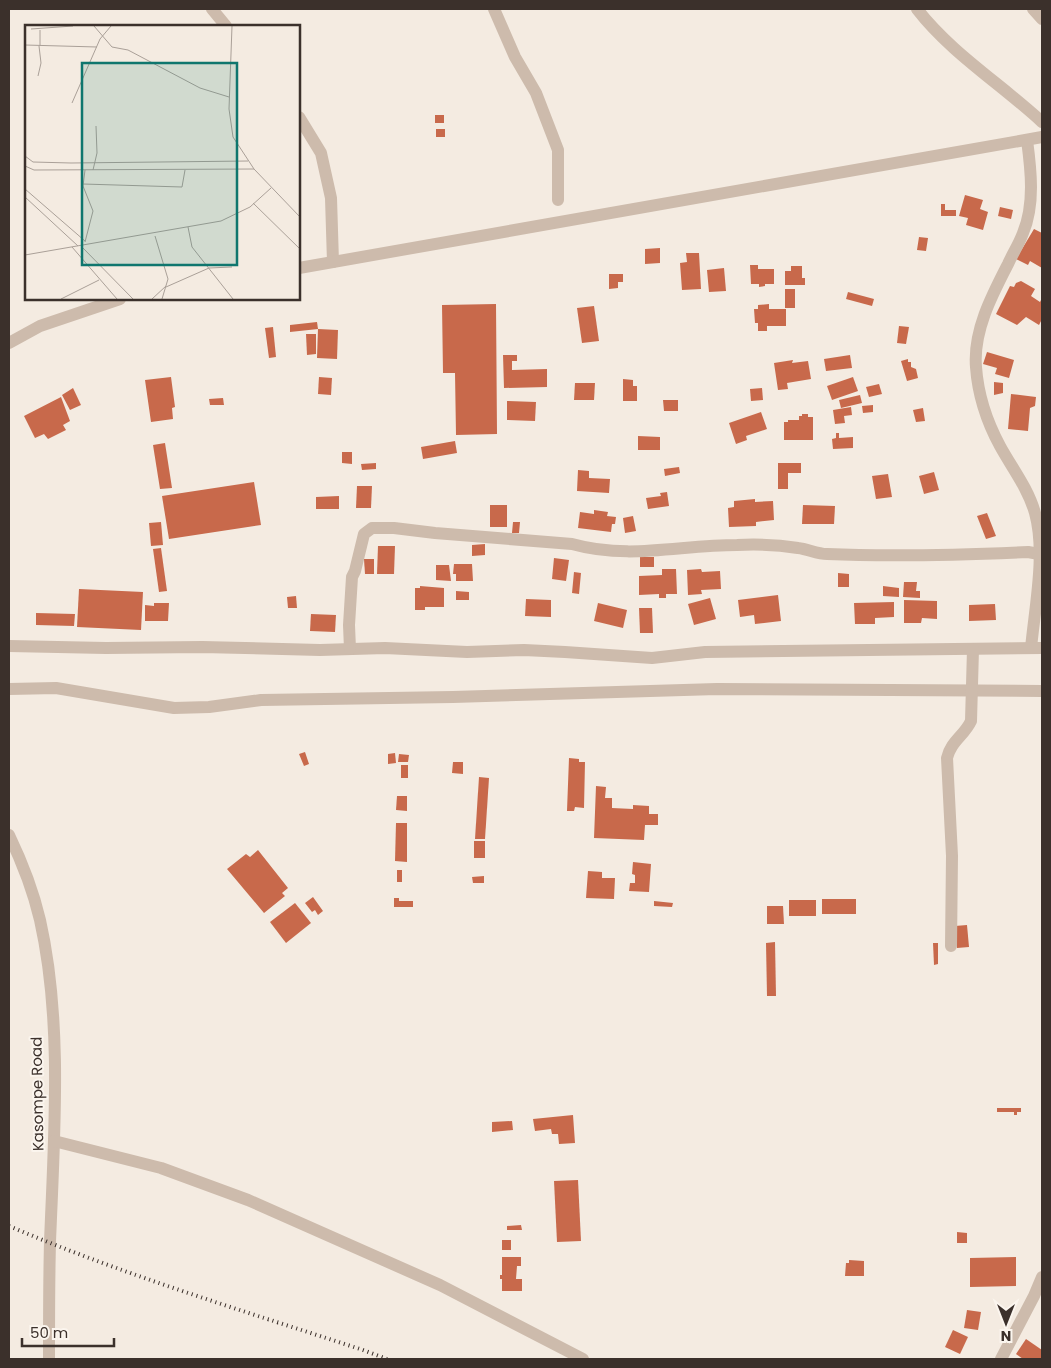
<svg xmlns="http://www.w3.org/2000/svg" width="1051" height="1368" viewBox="0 0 1051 1368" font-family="Poppins,sans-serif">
  <rect width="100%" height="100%" fill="#f4ebe1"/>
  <g fill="#c8694b">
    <rect x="435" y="115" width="9" height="8"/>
    <rect x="436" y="129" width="9" height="8"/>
    <path d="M965,195l18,5 -3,9 8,3 -5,18 -17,-5 2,-7 -9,-2z"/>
    <path d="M941,204h4v6h11v6h-15z"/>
    <path d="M1000,207l13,3 -2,9 -13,-3z"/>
    <path d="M1034,229l8,4v35l-12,-7 -2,4 -12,-6z"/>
    <path d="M919,237l9,1 -2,13 -9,-1z"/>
    <path d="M660,248v15l-15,1v-15z"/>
    <path d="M686,253h13l2,36 -19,1 -2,-27 7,-1z"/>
    <path d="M750,265h8v4h16v15h-9v2l-6,1v-3h-8z"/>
    <path d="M791,266h11v12h3v7h-20v-14h6z"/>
    <path d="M724,268l2,23 -17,1 -2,-22z"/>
    <path d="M609,274h14v8h-5v6l-9,1z"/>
    <path d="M1021,281l14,8 -4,7 9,6 2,-4v21l-3,6 -13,-8 -9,8 -21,-11 14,-28 4,1 2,-4z"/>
    <rect x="785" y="289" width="10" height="19"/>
    <path d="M848,292l26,7 -2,7 -26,-7z"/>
    <path d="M496,304l1,130 -41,1 -1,-62h-12l-1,-68z"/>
    <path d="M769,304v5h17v17h-19v5h-9v-8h-3l-1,-14h4v-4z"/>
    <path d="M594,306l5,35 -17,2 -5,-35z"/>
    <path d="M317,322l1,7 -28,3v-7z"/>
    <path d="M899,326l10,1 -3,17 -9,-1z"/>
    <path d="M273,327l3,30 -7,1 -4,-30z"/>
    <path d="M318,329l20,1 -1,29 -20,-1z"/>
    <path d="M306,334h10v20l-9,1z"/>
    <path d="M987,352l27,8 -5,18 -14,-4 2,-6 -14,-4z"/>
    <path d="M503,355h14v6h-5v9l35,-1v18l-43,1z"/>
    <path d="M850,355l2,13 -26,3 -2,-12z"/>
    <path d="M908,359v3h3v5l5,2 2,9 -11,3 -6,-20z"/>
    <path d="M793,360l-1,3 16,-2 3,18 -24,4 1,6 -10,1 -4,-27z"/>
    <path d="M171,377l4,30 -3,1 1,11 -22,3 -6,-42z"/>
    <path d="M319,377l13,1 -1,17 -13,-1z"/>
    <path d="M853,377l5,14 -26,9 -5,-14z"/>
    <path d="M623,379l10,1v6h4v15h-14z"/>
    <path d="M994,382l9,1v10l-9,2z"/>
    <path d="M575,383h20l-1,17h-20z"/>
    <path d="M879,384l3,10 -13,3 -3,-10z"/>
    <path d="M73,388l8,17 -11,5 -8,-15z"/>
    <path d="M762,388l1,12 -12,1 -1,-12z"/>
    <path d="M1011,394l25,3 -1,9 -5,2 -2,23 -20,-2z"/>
    <path d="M860,395l2,8 -21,5 -2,-8z"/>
    <path d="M61,397l9,24 -7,4 3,5 -18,9 -4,-5 -9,4 -11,-22z"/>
    <path d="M223,398l1,7h-14l-1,-6z"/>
    <path d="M663,400h15v11h-14z"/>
    <path d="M507,401l29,1 -1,19 -28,-1z"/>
    <path d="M873,405v7l-10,1 -1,-7z"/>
    <path d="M851,407l1,8 -8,1 1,7 -10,1 -2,-14z"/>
    <path d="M923,408l2,13 -9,1 -3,-12z"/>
    <path d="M761,412l6,17 -21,7 1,4 -11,4 -7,-21z"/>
    <path d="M802,414h6v3h5v23h-29v-18h4v-2h11v-4h3z"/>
    <path d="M836,433h3v5l14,-1v11l-20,1 -1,-10 4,-1z"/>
    <path d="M638,436l22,1v13h-22z"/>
    <path d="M455,441l2,12 -34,6 -2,-12z"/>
    <path d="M165,443l7,45 -12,1 -7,-44z"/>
    <path d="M342,452h10v12l-10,-1z"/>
    <path d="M376,463v6l-14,1 -1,-6z"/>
    <path d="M778,463h23v10h-13v16h-10z"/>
    <path d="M679,467l1,6 -15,3 -1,-7z"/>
    <path d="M578,470l11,1v7l21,1 -1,14 -32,-2z"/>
    <path d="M934,472l5,18 -15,4 -5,-18z"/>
    <path d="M888,474l4,23 -16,2 -4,-23z"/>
    <path d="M254,482l7,43 -92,14 -7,-43z"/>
    <path d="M357,486h15l-1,22h-15z"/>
    <path d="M667,492l2,14 -21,3 -2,-11 15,-2 -1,-3z"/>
    <path d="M339,496v13h-23v-12z"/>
    <path d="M755,499v3l18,-1 1,19 -18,2v4l-27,1 -1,-19 6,-1v-6z"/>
    <rect x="490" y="505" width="17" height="22"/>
    <path d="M803,505l32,1 -1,18h-32z"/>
    <path d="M594,510l14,2 -1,4 9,1 -1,7h-3l-1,8 -33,-4 2,-16 14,2z"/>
    <path d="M987,513l9,23 -10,3 -9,-23z"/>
    <path d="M633,516l3,15 -11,2 -2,-15z"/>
    <path d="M161,522l2,23 -12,1 -2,-23z"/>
    <path d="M513,522h7l-1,11h-7z"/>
    <path d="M485,544v11l-13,1v-11z"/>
    <path d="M378,546h17l-1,28h-17z"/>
    <path d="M161,548l6,43 -8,1 -6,-43z"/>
    <rect x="640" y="557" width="14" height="10"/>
    <path d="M554,558l15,2 -3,21 -14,-2z"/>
    <path d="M364,559h10v15h-9z"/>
    <path d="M454,564h18l1,17h-17v-7h-3z"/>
    <path d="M436,565h13l2,16 -15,-1z"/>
    <path d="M662,569h14l1,25h-11v4h-7v-4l-20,1v-19l23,-1z"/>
    <path d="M701,569l1,3 18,-1 1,18 -20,1 1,4 -14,1 -1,-25z"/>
    <path d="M574,572l7,1 -2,21 -7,-1z"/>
    <path d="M838,573l11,1v13h-11z"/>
    <path d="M904,582h13l-1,9h4v7l-17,-1z"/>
    <path d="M420,586l24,2v19h-19v3h-10v-22h5z"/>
    <path d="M883,586l16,2v9l-16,-1z"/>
    <path d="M79,589l64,3 -2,38 -64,-3z"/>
    <path d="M456,591l13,1v8h-13z"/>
    <path d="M778,595l3,26 -26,3 -1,-9 -14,2 -2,-17z"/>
    <path d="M296,596l1,12h-9l-1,-11z"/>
    <path d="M710,598l6,21 -22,6 -6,-21z"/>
    <path d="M526,599l25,1v17l-26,-1z"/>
    <path d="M904,600l33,1v18l-15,-1 -1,5h-17z"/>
    <path d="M894,602v15l-19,1v6h-20l-1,-21z"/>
    <path d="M154,603h15l-1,18h-23v-16l9,1z"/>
    <path d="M598,603l29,7 -4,18 -29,-7z"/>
    <path d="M995,604l1,16 -27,1v-16z"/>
    <path d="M639,608h13l1,25h-13z"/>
    <path d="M36,613l39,1 -1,12 -38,-1z"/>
    <path d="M311,614l25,1 -1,17 -25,-1z"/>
    <path d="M305,752l4,12 -5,2 -5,-12z"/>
    <path d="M395,753l1,10 -8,1v-10z"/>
    <path d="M399,754l10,1 -1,7h-10z"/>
    <path d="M569,758l10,1v3h6l-1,46 -9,-1 -1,4h-7z"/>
    <path d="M453,762h10v12l-11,-1z"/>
    <rect x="401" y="765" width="7" height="13"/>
    <path d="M479,777l10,1 -4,61h-10z"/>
    <path d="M596,786l10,1 -1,11h7v10l21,1v-4l16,1v8h9v11h-13l-1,15 -50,-2z"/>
    <path d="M397,796h10v15l-11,-1z"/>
    <path d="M396,823h11v39l-12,-1z"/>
    <rect x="474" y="841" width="11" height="17"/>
    <path d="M258,850l30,38 -6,5 3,3 -21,17 -37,-44 19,-15 4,3z"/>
    <path d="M633,862l18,2 -2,28 -20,-1 1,-8h5v-8l-3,-1z"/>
    <rect x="397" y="870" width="5" height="12"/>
    <path d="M588,871l14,1v6h13l-1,21 -28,-1z"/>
    <path d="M484,876v7h-11l-1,-6z"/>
    <path d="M313,897l10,14 -5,4 -3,-5 -3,2 -7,-9z"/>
    <path d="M394,898h5v3h14v6h-19z"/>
    <rect x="822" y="899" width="34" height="15"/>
    <rect x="789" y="900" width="27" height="16"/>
    <path d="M654,901l19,2 -1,4 -18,-1z"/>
    <path d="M295,903l16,20 -25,20 -16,-21z"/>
    <path d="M767,906h16l1,18h-17z"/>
    <path d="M967,925l2,22 -12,1 -2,-22z"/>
    <path d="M775,942l1,54h-9l-1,-53z"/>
    <path d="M933,943h5v21l-4,1z"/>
    <path d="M997,1108h24v4h-4v3h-3v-3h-17z"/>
    <path d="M573,1115l2,28 -16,1 -1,-10h-6l-1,-5 -16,2 -2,-12z"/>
    <path d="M512,1121l1,9 -21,2v-10z"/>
    <path d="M578,1180l3,61 -24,1 -3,-61z"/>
    <path d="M521,1225l1,5h-15v-4z"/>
    <path d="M957,1232l10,1v10h-10z"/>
    <rect x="502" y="1240" width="9" height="10"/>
    <path d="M502,1257h19v9h-4l-1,13h6v12h-20v-12h-2v-4h2z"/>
    <path d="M1016,1257v29l-46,1v-29z"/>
    <path d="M849,1260l15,1v15h-19l1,-13h3z"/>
    <path d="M967,1310l14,2 -3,18 -14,-2z"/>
    <path d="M953,1330l15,7 -8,17 -15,-7z"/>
    <path d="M1026,1339l16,11v9h-19l-7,-5z"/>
  </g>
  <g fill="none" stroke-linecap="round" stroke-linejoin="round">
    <g stroke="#cdbbac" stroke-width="12">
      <path d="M212,9l14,17"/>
      <path d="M494,9l21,48 21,36 22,57v50"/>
      <path d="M917,9c34,44 84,75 125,113"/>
      <path d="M1033,9l9,10"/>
      <path d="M299,117l22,36 10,45 2,64"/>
      <path d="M1027,140c4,30 8,64 -4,93 -4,11 -10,20 -15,31 -16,31 -35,67 -32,103 2,28 11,55 24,79 12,22 28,42 35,67 11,40 0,93 -4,135"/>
      <path d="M299,268l743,-131"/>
      <path d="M9,343l31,-17 80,-27"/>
      <path d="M9,646l97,2 96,-1 118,3 65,-2 82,4 57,-2 41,2 87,6 53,-6 337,-4"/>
      <path d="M350,649l-1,-24 3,-48 3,-6 9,-37 8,-6h22l41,5 137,11c57,16 107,1 165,1 20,-1 42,0 61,3 10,1 19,6 29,6 67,3 134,1 201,-2l11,2"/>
      <path d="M9,689l47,-1 118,20 35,-1 52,-7 192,-3 264,-8 325,2"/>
      <path d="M9,835c13,27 24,55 31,85 23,102 14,217 10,322 -1,39 -1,78 -1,117"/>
      <path d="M951,946l1,-90 -5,-98c4,-17 17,-22 24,-37l2,-72"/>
      <path d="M54,1141l107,27 87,32 192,85 143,74"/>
      <path d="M1001,1359l33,-63 8,-19"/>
    </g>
    <path stroke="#3b302b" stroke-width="4" stroke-dasharray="1 4" stroke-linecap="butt" d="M9,1226c115,49 235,85 354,124l24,9"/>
  </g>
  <g text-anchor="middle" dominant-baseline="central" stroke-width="4" stroke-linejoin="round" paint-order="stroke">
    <g font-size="15" fill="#3b302b" stroke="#fbf5ee">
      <text transform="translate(37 1094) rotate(-91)">Kasompe Road</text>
    </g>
  </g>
  <g transform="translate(25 25)">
    <rect width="275" height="275" fill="#f4ebe1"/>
    <path fill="none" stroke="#aaa098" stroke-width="1" d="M69,1l18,21 16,3 72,38 29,9M207,1l-3,83 4,28 21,32 46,48M6,4l42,-3M15,5v16M0,20l72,2M13,51l3,-13 -2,-17M47,78l28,-64 11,-13M0,131l8,6 38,1 177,-2M0,141l9,4 220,-1M60,145l-2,16 10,25 -8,31M68,145l4,-17 -1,-27M58,159l99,3 3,-17M0,164l60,52M0,172l53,49M228,178l47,46M163,202l4,20 41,52M130,211l13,43 -6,20M56,221l52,53M47,222l45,52M0,230l196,-34 29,-14 21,-19M141,262l43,-19 23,-1M36,274l38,-19M127,274l14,-13"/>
    <path fill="#0f766e" fill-opacity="0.15" stroke="#0f766e" stroke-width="2.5" d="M57,38h155v202h-155z"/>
    <rect width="275" height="275" fill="none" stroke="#3b302b" stroke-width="2.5"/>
  </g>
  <rect width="1051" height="1368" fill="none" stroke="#3b302b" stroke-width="20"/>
  <g transform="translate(1006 1323) rotate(180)" stroke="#fbf5ee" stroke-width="4" paint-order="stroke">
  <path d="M0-4L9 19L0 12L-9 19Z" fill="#3b302b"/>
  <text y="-8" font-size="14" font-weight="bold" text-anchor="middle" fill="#3b302b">N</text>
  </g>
  <path d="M22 1338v8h92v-8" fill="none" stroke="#3b302b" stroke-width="2.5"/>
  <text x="30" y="1338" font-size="15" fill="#3b302b" stroke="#fbf5ee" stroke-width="4" paint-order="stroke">50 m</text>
</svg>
